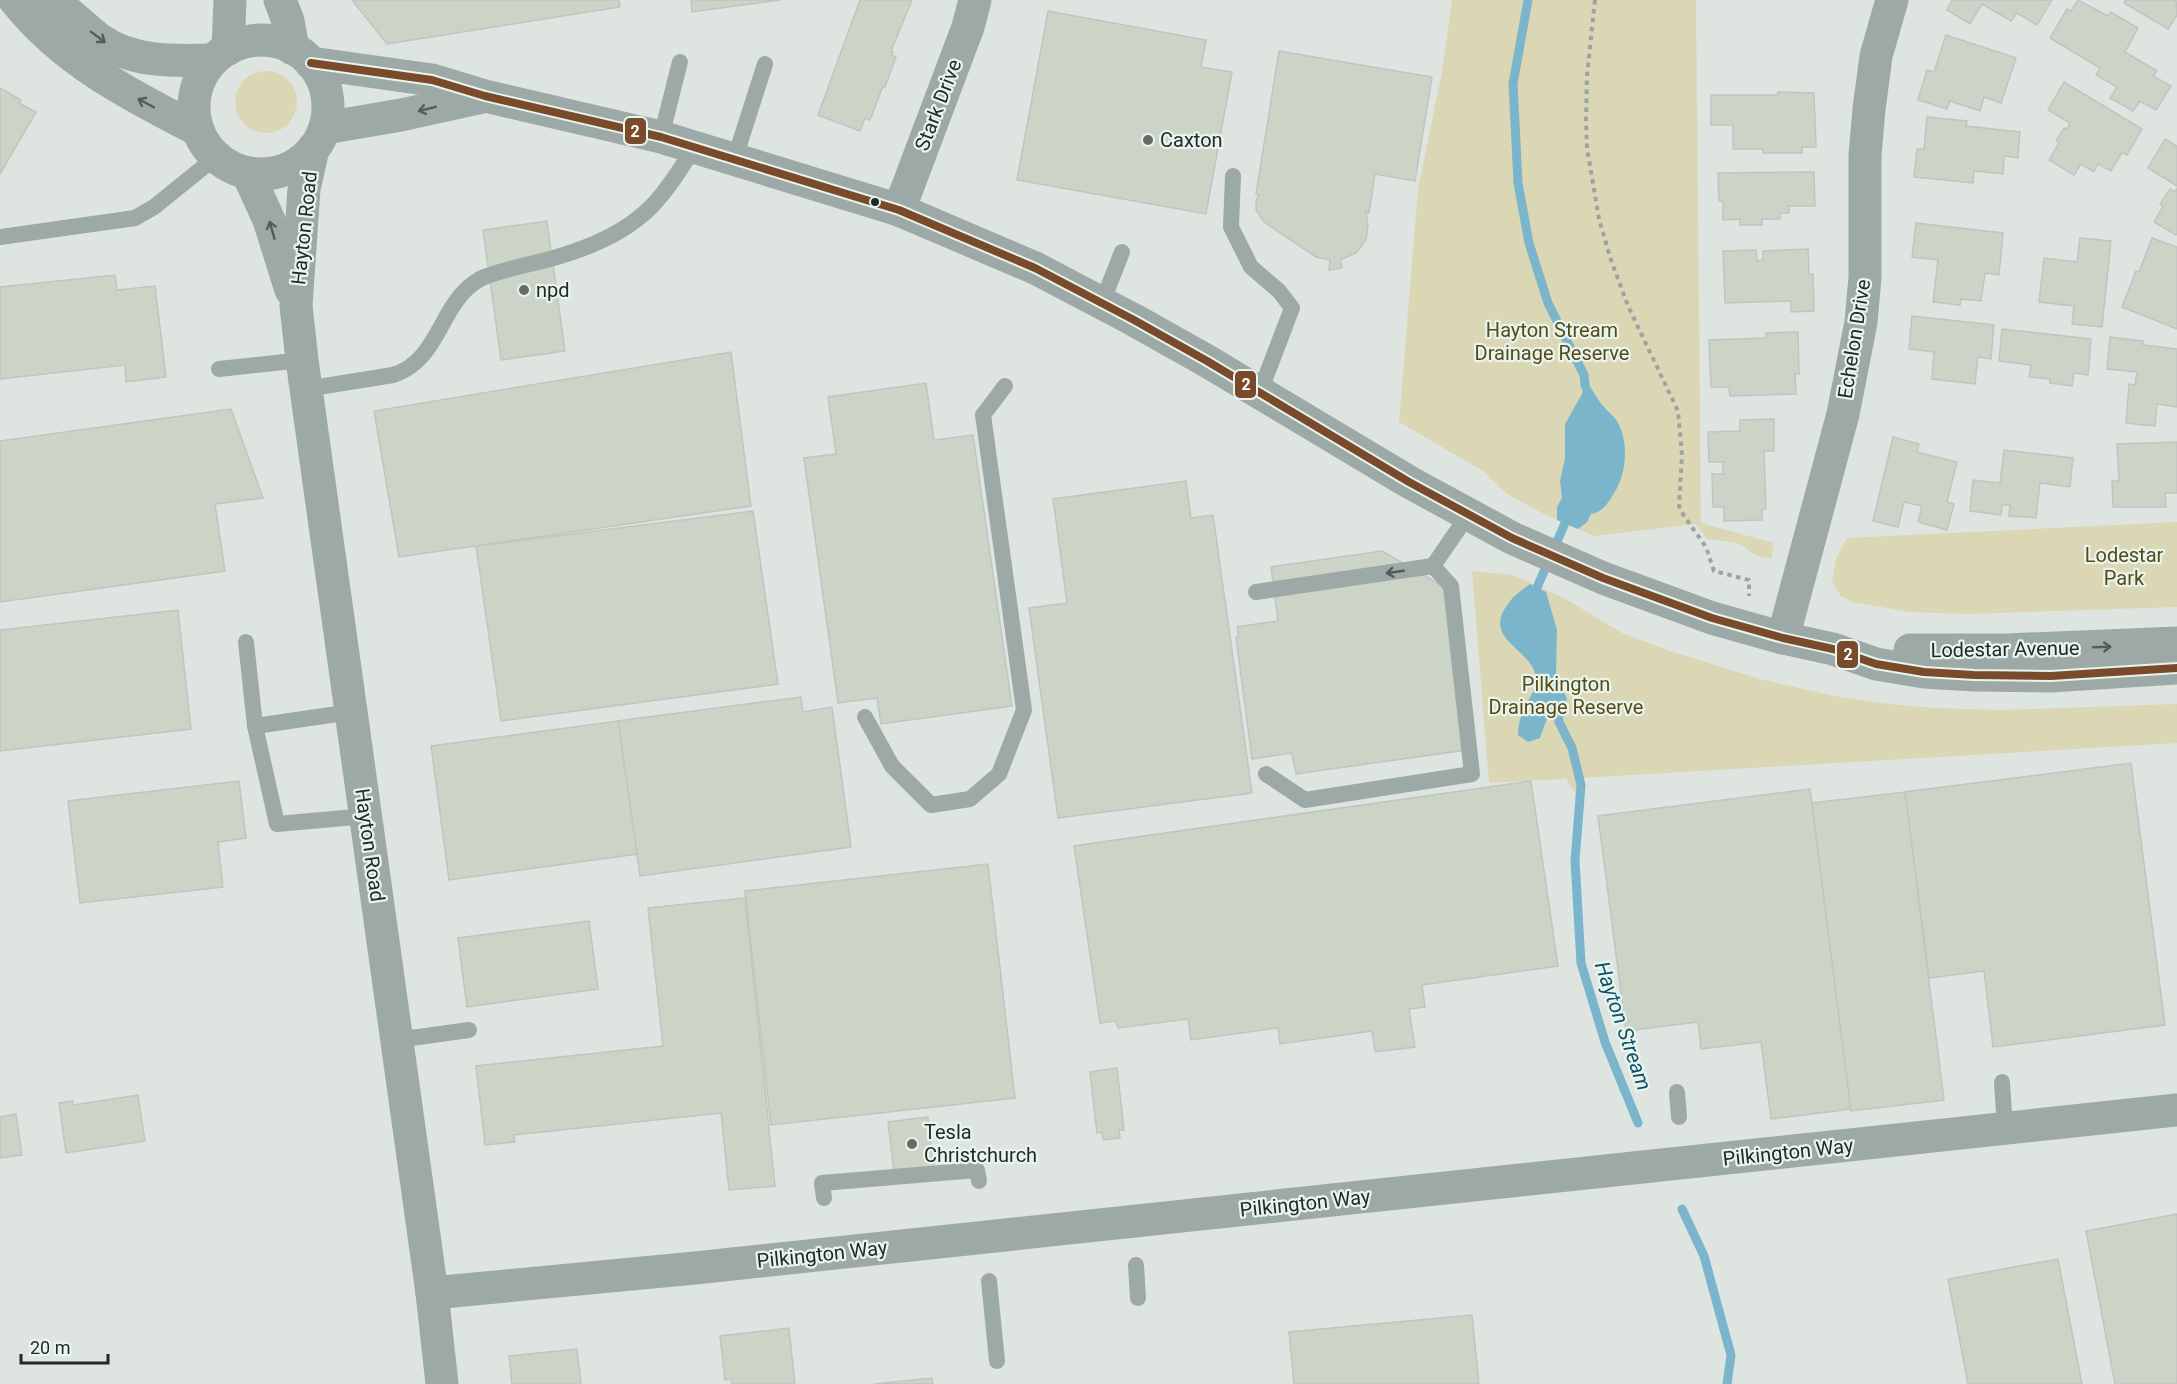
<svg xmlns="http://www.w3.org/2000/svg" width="2177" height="1384" viewBox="0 0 2177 1384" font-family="Roboto,sans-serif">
  <rect width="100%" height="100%" fill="#dee5e1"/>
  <g fill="#dbd6b4">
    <path d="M1452,0h244l5,523 73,20 -3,15c-21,0 -19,-10 -35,-15 -8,-3 -20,-2 -29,-4l-11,-15 -102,12 -54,-24 -33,-18 -24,-23 -84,-49 19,-232 24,-118z"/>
    <circle cx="266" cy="102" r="31"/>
    <path d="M2177,522v85l-211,7 -56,-2 -58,-10 -11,-6 -9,-14 4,-23 11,-21z"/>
    <path d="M1472,571l41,4 53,24 56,34 48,18 90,28 74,17 54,8 48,4 64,2 177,-6v39l-596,35 -1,22 -14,-21 -77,4z"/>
  </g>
  <g fill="#7bb5cb">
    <path d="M1584,375c6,11 12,23 20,32 4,5 10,9 13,14 12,20 10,53 -3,72 -6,10 -11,19 -23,21l-4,8 -9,7 -21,-9v-13l5,-9 -2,-17 5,-23v-34l17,-30z"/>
    <path d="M1530,584l16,8 11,38 -1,43 11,26 -8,23 -3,-5 -4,-2 -6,6 -6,17 -12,4 -10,-7c0,-9 2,-18 6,-26 4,-10 12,-18 12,-30 -1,-28 -50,-38 -32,-69 6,-11 16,-19 26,-26z"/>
  </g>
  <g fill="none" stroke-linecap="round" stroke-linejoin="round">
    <g stroke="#7bb5cb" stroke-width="9">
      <path d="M1528,0l-15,84 5,99 11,60 19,60 36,72 1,10"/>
      <path d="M1537,598l-2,-6 34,-78"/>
      <path d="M1558,711l1,11 13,26 9,37 -6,76 6,102 24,79 33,81"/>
      <path d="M1682,1209l22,47 27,99 -4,29"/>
    </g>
  </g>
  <g fill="#cbd4c6" stroke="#c0c5c1" stroke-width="1.5">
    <path d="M352,0h267l1,7 -233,37z"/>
    <path d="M691,0h89l-88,12z"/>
    <path d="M860,0h52l-21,51 2,1 -2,3 5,2 -11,30 -2,-1 -13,34 -5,-2 -5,13 -42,-16z"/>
    <path d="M1952,0h100l-15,25 -20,-12 -6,8 -29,-17 -12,20 -23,-14z"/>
    <path d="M2078,0l30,16 3,-4 27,16 -13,24 32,19 -4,5 18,10 -15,24 -16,-9 -7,10 -23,-13 7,-11 -21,-12 4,-7 -50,-30 17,-29 4,2z"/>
    <path d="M2126,0h50l1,15 -9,14 -44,-26z"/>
    <path d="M1048,11l158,29 -5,27 31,5 -26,142 -189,-34z"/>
    <path d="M1946,35l70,23 -15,45 -17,-6 -4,14 -30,-10 -3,8 -29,-9 9,-30 7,2z"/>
    <path d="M1279,51l153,26 -17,104 -40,-7 -6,39 -3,-1 2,14 -2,14 -10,13 -16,7 2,8 -13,2 1,-10 -14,-3 -52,-35 -8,-12v-9l3,-6 -3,-1z"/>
    <path d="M2064,82l78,47 -15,26 -5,-3 -11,19 -13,-7 -4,8 -13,-8 -7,11 -25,-15 10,-17 -3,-2 8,-13 3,1 3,-6 -22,-13z"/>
    <path d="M0,88l21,12 -2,3 17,9 -36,62z"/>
    <path d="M1778,92l36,1 2,54h-14v6h-39v-4h-30v-24h-22v-30h67z"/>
    <path d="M1927,117l40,4 -1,5 54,6 -2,26 -14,-2 -1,18 -29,-3 -1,12 -59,-6 3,-28h7z"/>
    <path d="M2165,139l12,7v40l-29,-18z"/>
    <path d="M1814,172l1,34h-26v7h-9v6h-18v6h-22v-6l-17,1v-19h-4l-1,-28z"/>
    <path d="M2177,188v45l-1,2 -22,-13 9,-16 -3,-2 10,-15 5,3z"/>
    <path d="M547,221l18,130 -64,9 -18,-130z"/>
    <path d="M1916,223l87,10 -4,42 -14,-2 -4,28 -20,-2 -1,6 -27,-3 5,-42 -26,-3z"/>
    <path d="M2080,238l31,3 -9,86 -30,-3 2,-18 -35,-4 5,-44 33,4z"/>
    <path d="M2152,238l25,9v82l-55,-22 14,-36 3,1z"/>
    <path d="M1808,249l1,26 4,-1 1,37 -23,1v-11l-66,2 -2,-52 33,-1 1,11 6,-1v-9z"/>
    <path d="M115,275l2,15 38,-4 11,91 -40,5 -1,-17 -125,14v-92z"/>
    <path d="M1912,316l82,9 -3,34 -13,-2 -3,27 -43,-5 2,-27 -25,-3z"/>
    <path d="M2002,329l89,10 -3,36 -14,-2 -2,13 -22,-3v-4l-21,-2 2,-12 -32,-4z"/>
    <path d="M1798,332l1,42 -4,-1 1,21 -66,2 -1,-9h-18l-2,-47 57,-2v-5z"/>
    <path d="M2110,337l33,4v4l34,4v58l-20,-3 -2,22 -29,-3 3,-39 6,1 2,-13 -30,-3z"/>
    <path d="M731,352l20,154 -352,51 -25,-146z"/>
    <path d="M926,383l8,57 39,-5 39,271 -131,18 -4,-26 -39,5 -34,-245 32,-4 -8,-57z"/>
    <path d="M231,409l32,89 -48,6 10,67 -225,31v-161z"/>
    <path d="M1774,419v32h-10l2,58h-4v11l-38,1v-14h-11l-1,-33h11v-12h-14l-1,-30 32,-1v-11z"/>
    <path d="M1893,437l26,7 -2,8 40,10 -10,40 7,2 -7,26 -29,-8 4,-16 -18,-4 -6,25 -25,-6z"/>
    <path d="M2177,442v51h-12l1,14h-53l-1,-26h7l-2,-37z"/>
    <path d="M2004,450l69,8 -3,29 -30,-4 -4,35 -27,-2 1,-11h-8l-1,10 -31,-4 3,-31 27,3z"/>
    <path d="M1186,481l5,37 22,-3 39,278 -194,25 -29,-210 38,-5 -14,-104z"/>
    <path d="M753,511l25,173 -277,37 -25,-175z"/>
    <path d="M1382,551l61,35 23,164 -170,24 -4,-21 -40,6 -16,-122h3l-2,-10 41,-6 -7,-54z"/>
    <path d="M178,610l13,119 -191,22v-121z"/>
    <path d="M801,697l2,15 29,-5 19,140 -211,29 -22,-155z"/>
    <path d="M618,721l19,133 -188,26 -18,-134z"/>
    <path d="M2131,763l34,262 -172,22 -9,-76 -55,7 -24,-186z"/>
    <path d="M239,781l7,57 -28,4 5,45 -143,16 -12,-102z"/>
    <path d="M1531,781l27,185 -136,19 3,22 -16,2 6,38 -40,5 -3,-21 -92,13 -2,-16 -87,12 -3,-21 -70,9 -2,-7 -16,2 -26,-177z"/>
    <path d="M1810,789l41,320 -80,10 -10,-77 -60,7 -3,-27 -72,9 -28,-215z"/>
    <path d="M1905,792l39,308 -93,11 -39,-308z"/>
    <path d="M988,864l27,234 -244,27 -26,-234z"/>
    <path d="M745,898l30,288 -46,4 -8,-77 -207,22 1,7 -30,3 -9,-79 187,-20 -15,-138z"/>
    <path d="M589,921l9,68 -131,18 -9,-69z"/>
    <path d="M1117,1068l7,62h-5l1,8 -17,2 -1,-8 -5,1 -7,-61z"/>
    <path d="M138,1095l7,46 -79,12 -7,-50 14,-2v4z"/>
    <path d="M16,1114l6,41 -22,3v-41z"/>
    <path d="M928,1117l6,51 -40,4 -6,-50z"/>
    <path d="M2177,1214v170h-62l-29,-153z"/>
    <path d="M2058,1259l24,125h-114l-20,-105z"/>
    <path d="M1472,1315l7,69h-185l-5,-52z"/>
    <path d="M789,1328l6,56h-63l-1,-5 -6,1 -5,-44z"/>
    <path d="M577,1349l4,35h-69l-3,-28z"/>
    <path d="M932,1378l1,6h-59z"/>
  </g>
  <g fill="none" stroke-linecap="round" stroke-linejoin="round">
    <path stroke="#9ca4a2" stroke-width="4" stroke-dasharray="4.5 4.5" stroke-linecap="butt" d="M1595,0l-8,75 -1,46 1,27 12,71 12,41 17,46 50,105 4,44 -3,51 5,10 22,31 8,24 35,9v16"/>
    <g stroke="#9da9a7" stroke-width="16">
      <path d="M661,137l19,-75"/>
      <path d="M734,161l31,-97"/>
      <path d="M1233,176l-2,51 20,40 28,24 13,17 -32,84"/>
      <path d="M0,237l135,-19 19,-11 62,-50"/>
      <path d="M1102,303l20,-51"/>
      <path d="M219,369l83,-9"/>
      <path d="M306,389l87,-14c48,-15 46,-73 87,-96 15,-8 52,-15 70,-20 37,-10 74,-25 101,-52 17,-17 30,-39 43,-59"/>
      <path d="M1256,592l177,-26 35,-51"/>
      <path d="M246,642l9,84 22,98 89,-8"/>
      <path d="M865,717l27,49 39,39 39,-6 29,-25 25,-64 -41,-295 22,-29"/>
      <path d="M255,726l96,-14"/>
      <path d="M1266,774l39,26 167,-26 -21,-188 -18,-20"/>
      <path d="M397,1040l72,-10"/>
      <path d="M2002,1082l3,47"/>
      <path d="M1677,1092l2,25"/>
      <path d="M824,1198l-2,-15 155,-13 2,11"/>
      <path d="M1136,1265l2,33"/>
      <path d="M989,1281l8,80"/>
    </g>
    <g stroke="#9da9a7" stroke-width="33">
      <path d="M311,63l121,17 53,16 176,41 238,73 136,58 99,52 73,41 202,121 103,56 91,40 109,40 71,20 50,11 43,15 48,8 50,3 77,1 126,-8"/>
      <path d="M325,128l76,-13 82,-18"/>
      <path d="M899,210l69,-183 7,-27"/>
      <path d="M1783,638l60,-224 18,-92 4,-45v-122l4,-46 7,-53 16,-56"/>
      <path d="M1910,650h97l170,-7"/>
      <path d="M432,1293l263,-25 1482,-158"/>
    </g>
    <g stroke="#9da9a7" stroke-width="33">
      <path d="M15,0c48,61 115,95 183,130"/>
      <path d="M52,0c17,12 31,27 47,39 33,24 76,22 114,21"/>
      <path d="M280,0l8,21 5,28"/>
      <circle cx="261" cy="107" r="67"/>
      <path d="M228,49l2,-49"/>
      <path d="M313,149l-9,40 -8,117 6,54 130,933 10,91"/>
      <path d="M248,174l21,46 22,70"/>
    </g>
    <g stroke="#e8f5ee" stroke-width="12">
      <path id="bus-1" d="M311,63l121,17 53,16 176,41 238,73 136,58 99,52 73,41 202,121 103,56 91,40 109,40 71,20 50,11 43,15 48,8 50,3 77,1 126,-8"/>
    </g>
    <use href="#bus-1" stroke="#7a4b2a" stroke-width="8"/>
  </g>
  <defs><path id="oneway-shaft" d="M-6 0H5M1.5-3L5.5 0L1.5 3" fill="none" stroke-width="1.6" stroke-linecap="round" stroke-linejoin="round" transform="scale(1.5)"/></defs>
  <g stroke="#545c5a">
    <use href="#oneway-shaft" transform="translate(98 37) rotate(37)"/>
    <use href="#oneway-shaft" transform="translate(146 103) rotate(-152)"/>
    <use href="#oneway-shaft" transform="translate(427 109) rotate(166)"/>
    <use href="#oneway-shaft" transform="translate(272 230) rotate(-106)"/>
    <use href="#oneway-shaft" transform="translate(1395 572) rotate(172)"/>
    <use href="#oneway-shaft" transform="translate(2102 647) rotate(-2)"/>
  </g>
  <g fill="#656b67" stroke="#e8f5ee" stroke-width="2">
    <circle cx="1148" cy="140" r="6"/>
    <circle cx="524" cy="290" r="6"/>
    <circle cx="912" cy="1144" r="6"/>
  </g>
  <circle fill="#242926" stroke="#e8f5ee" stroke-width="2" cx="875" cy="202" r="5"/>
  <g text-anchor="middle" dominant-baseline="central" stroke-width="4.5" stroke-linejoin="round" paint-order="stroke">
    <g font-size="20" fill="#242926" stroke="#e8f5ee">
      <text transform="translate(938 105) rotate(-69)">Stark Drive</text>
      <text transform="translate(304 228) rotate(-84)">Hayton Road</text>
      <text transform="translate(1854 339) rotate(-81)">Echelon Drive</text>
      <text transform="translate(2005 649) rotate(-1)">Lodestar Avenue</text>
      <text transform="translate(370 845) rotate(82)">Hayton Road</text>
      <text transform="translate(1788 1152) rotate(-6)">Pilkington Way</text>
      <text transform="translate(1305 1203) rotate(-6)">Pilkington Way</text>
      <text transform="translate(822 1254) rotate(-6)">Pilkington Way</text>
    </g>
    <g font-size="20" fill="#242926" stroke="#e8f5ee" text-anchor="start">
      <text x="1160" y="140">Caxton</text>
      <text x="536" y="290">npd</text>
      <text x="924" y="1132">Tesla<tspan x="924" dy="23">Christchurch</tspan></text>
    </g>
    <g font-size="20" fill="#574b15" stroke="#e8f5ee">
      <text x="1552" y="330">Hayton Stream<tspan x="1552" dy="23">Drainage Reserve</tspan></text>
      <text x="2124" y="555">Lodestar<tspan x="2124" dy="23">Park</tspan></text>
      <text x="1566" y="684">Pilkington<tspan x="1566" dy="23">Drainage Reserve</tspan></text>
    </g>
    <g font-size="21" font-style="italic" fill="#115269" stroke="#e8f5ee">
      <text transform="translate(1623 1026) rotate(71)">Hayton Stream</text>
    </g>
  </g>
  <g stroke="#e8f5ee" stroke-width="2">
    <rect x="624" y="117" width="23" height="28" rx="6" fill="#7a4b2a"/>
    <rect x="1234" y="370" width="23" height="29" rx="6" fill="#7a4b2a"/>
    <rect x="1836" y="640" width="23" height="29" rx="6" fill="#7a4b2a"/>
  </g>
  <g font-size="16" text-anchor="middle" font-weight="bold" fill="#fff">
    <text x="635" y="137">2</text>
    <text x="1246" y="390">2</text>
    <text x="1848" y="660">2</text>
  </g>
  <path d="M21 1354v9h87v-9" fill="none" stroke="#242926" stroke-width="3"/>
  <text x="30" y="1354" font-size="18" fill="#242926" stroke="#e8f5ee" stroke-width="4.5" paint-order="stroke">20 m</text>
</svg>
